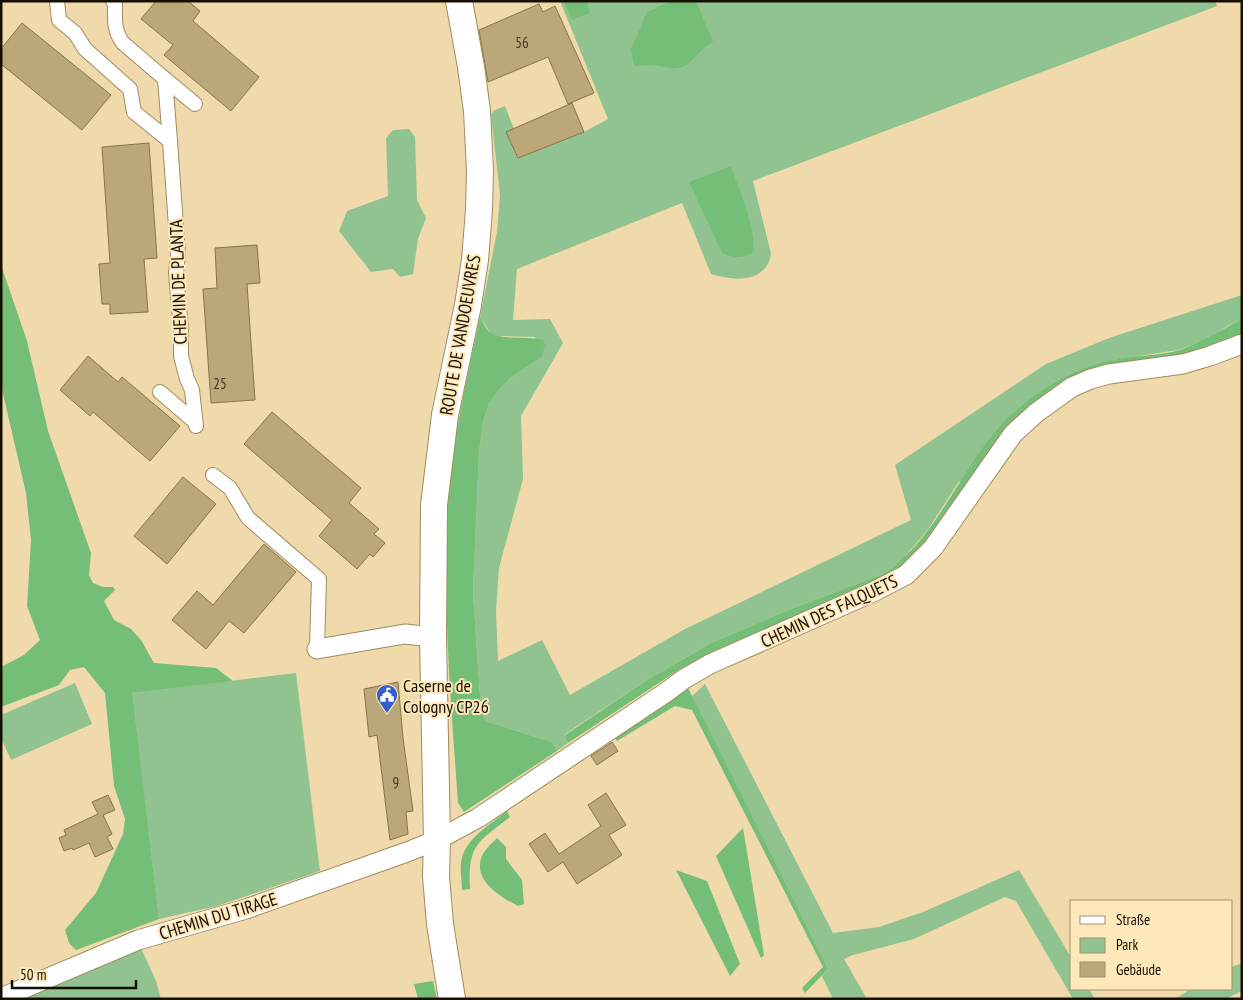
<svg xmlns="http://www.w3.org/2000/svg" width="1243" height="1000" viewBox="0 0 1243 1000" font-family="'PT Sans Narrow',sans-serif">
  <rect width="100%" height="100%" fill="#f0daab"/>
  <g fill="#90c390">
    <path d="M560,1h655l2,5 -464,175 18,73c-5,30 -38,27 -60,20l-29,-71 -165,66 -4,51 37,-1 13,24 -42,73 2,63 -24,89 -3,43 2,50 44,-21 28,55 115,-66 226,-109 -16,-55 151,-101 63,-26 133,-43v25l-16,7 -26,16 -22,7 -65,10 -155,123 -29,45 -26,31 -20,15 -92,35 -78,33 -66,38 -82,54 3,9 -11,8 -5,-9 -67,-21 -5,-25 -7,-104 6,-139 4,-32 6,-17 9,-13 12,-13 32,-21 -7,-20 -37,-1 -7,-2 -11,-17 17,-85 3,-37 -9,-80 2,-4 12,-5 9,23 -7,3 11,26 66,-26 24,-13z"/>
    <path d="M409,129l6,8 2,63 9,18 -8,21 -5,35 -13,3 -7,-8 -22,3 -32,-41 8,-20 41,-15 -2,-58 7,-8z"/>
    <path d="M296,673l24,198 -103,35 -58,13 -28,-226z"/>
    <path d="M75,683l17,41 -81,36 -10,-22v-23z"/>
    <path d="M705,684l128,249 46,-6 44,-15 96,-42 53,89v30h17l6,10h-22l-57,-98 -11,-4 -91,42 -61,16 -9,4 23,40h-34l-11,-23 6,-7 -137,-272z"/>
    <path d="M141,948l15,33 5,18h-138z"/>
    <path d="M1242,963v28l-17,8h-50l16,-10h41v-22z"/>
  </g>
  <g fill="#75be77">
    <path d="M564,1h23l3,12 -19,7z"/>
    <path d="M672,1h24l17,41c-10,5 -16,14 -24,21 -11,9 -23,4 -35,2 -6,0 -13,1 -20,1l-3,-17 16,-37z"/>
    <path d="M731,166c7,22 27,65 21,87 -12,6 -18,5 -30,0l-33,-71z"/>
    <path d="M1,265l26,76 21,90 43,122 -2,22 4,8 10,4h10l2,3 -11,11 10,19 17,9 10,11 13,23 62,5 17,13 -101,12 27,226 -83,31 -7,-7 -4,-13 31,-37 27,-59 2,-15 -11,-33 -9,-93 -21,-26 -14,3 -11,15 -58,22v-40l23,-12 16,-15 -13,-34 4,-66 -5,-47 -25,-108z"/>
    <path d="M480,317c3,5 6,13 11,16 9,7 39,3 52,7l2,4 -3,13 -32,21 -12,13 -9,13 -6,17 -4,32 -6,139 7,104 5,25 67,21 5,9 -93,61 -6,-9c-7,-100 -16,-200 -10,-299 4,-64 19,-125 32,-187z"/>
    <path d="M1242,320v16l-49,17 -127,28 -151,177 -38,25 -172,73 -25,13 -112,74 -3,-8 82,-55 66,-38 78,-33 92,-35c58,-38 78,-112 128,-159 29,-26 63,-47 102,-55 22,-5 46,-4 67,-10 22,-7 41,-21 62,-30z"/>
    <path d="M688,688l140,281 -23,24 -3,-5 21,-21 -131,-257 -17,-4 -58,35 -3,-4z"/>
    <path d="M507,811l3,6c-33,26 -42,27 -40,72l-8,1c0,-9 -2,-19 -1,-28 4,-24 29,-37 46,-51z"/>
    <path d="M743,828l21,127 -3,3 -45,-102z"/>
    <path d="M497,838l9,9v12l16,21 2,24 -6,2c-18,-9 -46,-26 -36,-50 3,-7 10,-13 15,-18z"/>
    <path d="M676,870l31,11 33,83 -10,12z"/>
    <path d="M433,981l4,18h-19l-4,-15z"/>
  </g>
  <g fill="#bca77a" stroke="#897449">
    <path d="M156,1h32l12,10 -7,10 66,56 -28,34 -67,-56 9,-10 -32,-26z"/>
    <path d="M539,4l4,8 12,-6 39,87 -26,11 -20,-47 -60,25 -9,-52z"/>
    <path d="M22,23l89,72 -29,35 -81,-66v-15z"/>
    <path d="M572,103l12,29 -66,26 -12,-26z"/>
    <path d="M149,143l8,115 -13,1 4,53 -38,2v-10h-8l-3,-40 11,-1 -8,-116z"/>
    <path d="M257,245l3,38 -13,1 8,116 -44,3 -8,-114 14,-1 -2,-40z"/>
    <path d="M88,356l30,26 4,-5 58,49 -30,35 -57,-49 -3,4 -30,-26z"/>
    <path d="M272,412l89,76 -12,15 30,26 -5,5 11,9 -12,14 -3,-3 -13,15 -38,-33 13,-16 -88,-76z"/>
    <path d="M183,477l33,27 -49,60 -33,-28z"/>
    <path d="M264,544l32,28 -52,61 -15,-12 -23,28 -34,-29 25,-29 16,14z"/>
    <path d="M398,682l5,56 10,73 -7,1 2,22 -18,6 -13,-105 -8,2 -5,-48z"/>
    <path d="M612,742l6,9 -21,14 -6,-9z"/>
    <path d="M606,793l20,32 -17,10 13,20 -45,29 -14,-22 -15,10 -19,-28 16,-11 14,21 42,-28 -13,-21z"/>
    <path d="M108,795l7,15 -12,5 9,19 -5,3 6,12 -18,8 -6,-14 -16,7 -1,-2 -8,3 -5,-13 7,-3 -2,-5 34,-16 -6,-12z"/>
  </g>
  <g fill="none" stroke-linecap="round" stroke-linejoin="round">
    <g stroke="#a18c60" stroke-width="16">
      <g id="pedestrian">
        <path d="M57,1l2,19 16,13 10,16 45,40 4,23 36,29 8,114 -2,18 5,57v26l6,23 5,11 4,36"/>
        <path d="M113,1l2,1c0,15 -2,28 8,41l42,36 5,62"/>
        <path d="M165,79l30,25"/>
        <path d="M160,392l34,29"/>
        <path d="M213,475l17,13 18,30 71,61 -2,70"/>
      </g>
    </g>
    <g stroke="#a18c60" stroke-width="21">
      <g id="minor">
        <path d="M317,649l88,-15 28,3"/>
        <path d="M1,998l137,-58 108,-31 161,-57 30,-12 41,-22 187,-125 19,-14 26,-15 163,-72 33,-17 27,-27 80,-114 23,-21 36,-26 19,-8 18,-5 74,-10 27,-8 32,-12"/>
      </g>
    </g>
    <g stroke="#a18c60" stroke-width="28">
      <path id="secondary" d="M452,999l-12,-75 -4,-48 1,-36 -4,-203 1,-132 11,-90 23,-110 7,-45 4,-50 1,-40 -3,-59 -6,-44 -12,-66"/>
    </g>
    <use href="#pedestrian" stroke="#fff" stroke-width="14"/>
    <use href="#minor" stroke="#fff" stroke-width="19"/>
    <use href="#secondary" stroke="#fff" stroke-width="26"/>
  </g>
  <defs>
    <g id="civic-pin" transform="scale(1.125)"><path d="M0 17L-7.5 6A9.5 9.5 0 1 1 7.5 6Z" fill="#345ece" stroke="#fee7b8"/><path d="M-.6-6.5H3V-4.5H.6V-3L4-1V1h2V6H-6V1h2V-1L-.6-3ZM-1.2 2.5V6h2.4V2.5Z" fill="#fff"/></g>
  </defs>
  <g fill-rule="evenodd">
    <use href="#civic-pin" x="387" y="695"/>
  </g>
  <g text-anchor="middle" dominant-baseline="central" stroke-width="4" stroke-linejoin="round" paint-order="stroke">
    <g font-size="15" fill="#40351f">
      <text x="522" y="42">56</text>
      <text x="220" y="383">25</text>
      <text x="396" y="782">9</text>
    </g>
    <g font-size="18" fill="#170f01" stroke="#fee7b8">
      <text transform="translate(178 282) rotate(-92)">CHEMIN DE PLANTA</text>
      <text transform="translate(460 335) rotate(-80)">ROUTE DE VANDOEUVRES</text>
      <text transform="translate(829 611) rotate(-25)">CHEMIN DES FALQUETS</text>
      <text transform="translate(218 916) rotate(-17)">CHEMIN DU TIRAGE</text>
    </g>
    <g font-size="18" fill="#170f01" stroke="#fee7b8" text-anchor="start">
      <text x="403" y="685">Caserne de<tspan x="403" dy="21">Cologny CP26</tspan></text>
    </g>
  </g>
  <rect width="1243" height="1000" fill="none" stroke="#170f01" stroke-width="5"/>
  <rect x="1070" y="900" width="162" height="90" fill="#fee7b8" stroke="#a2916f"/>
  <rect x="1080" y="916" width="25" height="8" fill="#ffffff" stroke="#a2916f"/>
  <text x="1116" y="925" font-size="15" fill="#170f01">Straße</text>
  <rect x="1080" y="938" width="25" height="15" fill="#90c390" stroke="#a2916f"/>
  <text x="1116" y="950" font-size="15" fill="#170f01">Park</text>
  <rect x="1080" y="962" width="25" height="15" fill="#bca77a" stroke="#a2916f"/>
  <text x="1116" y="975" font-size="15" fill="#170f01">Gebäude</text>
  <path d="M12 980v8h124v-8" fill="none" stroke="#170f01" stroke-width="2.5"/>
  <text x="20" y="980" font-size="15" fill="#170f01" stroke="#fee7b8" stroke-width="4" paint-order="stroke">50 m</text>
</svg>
